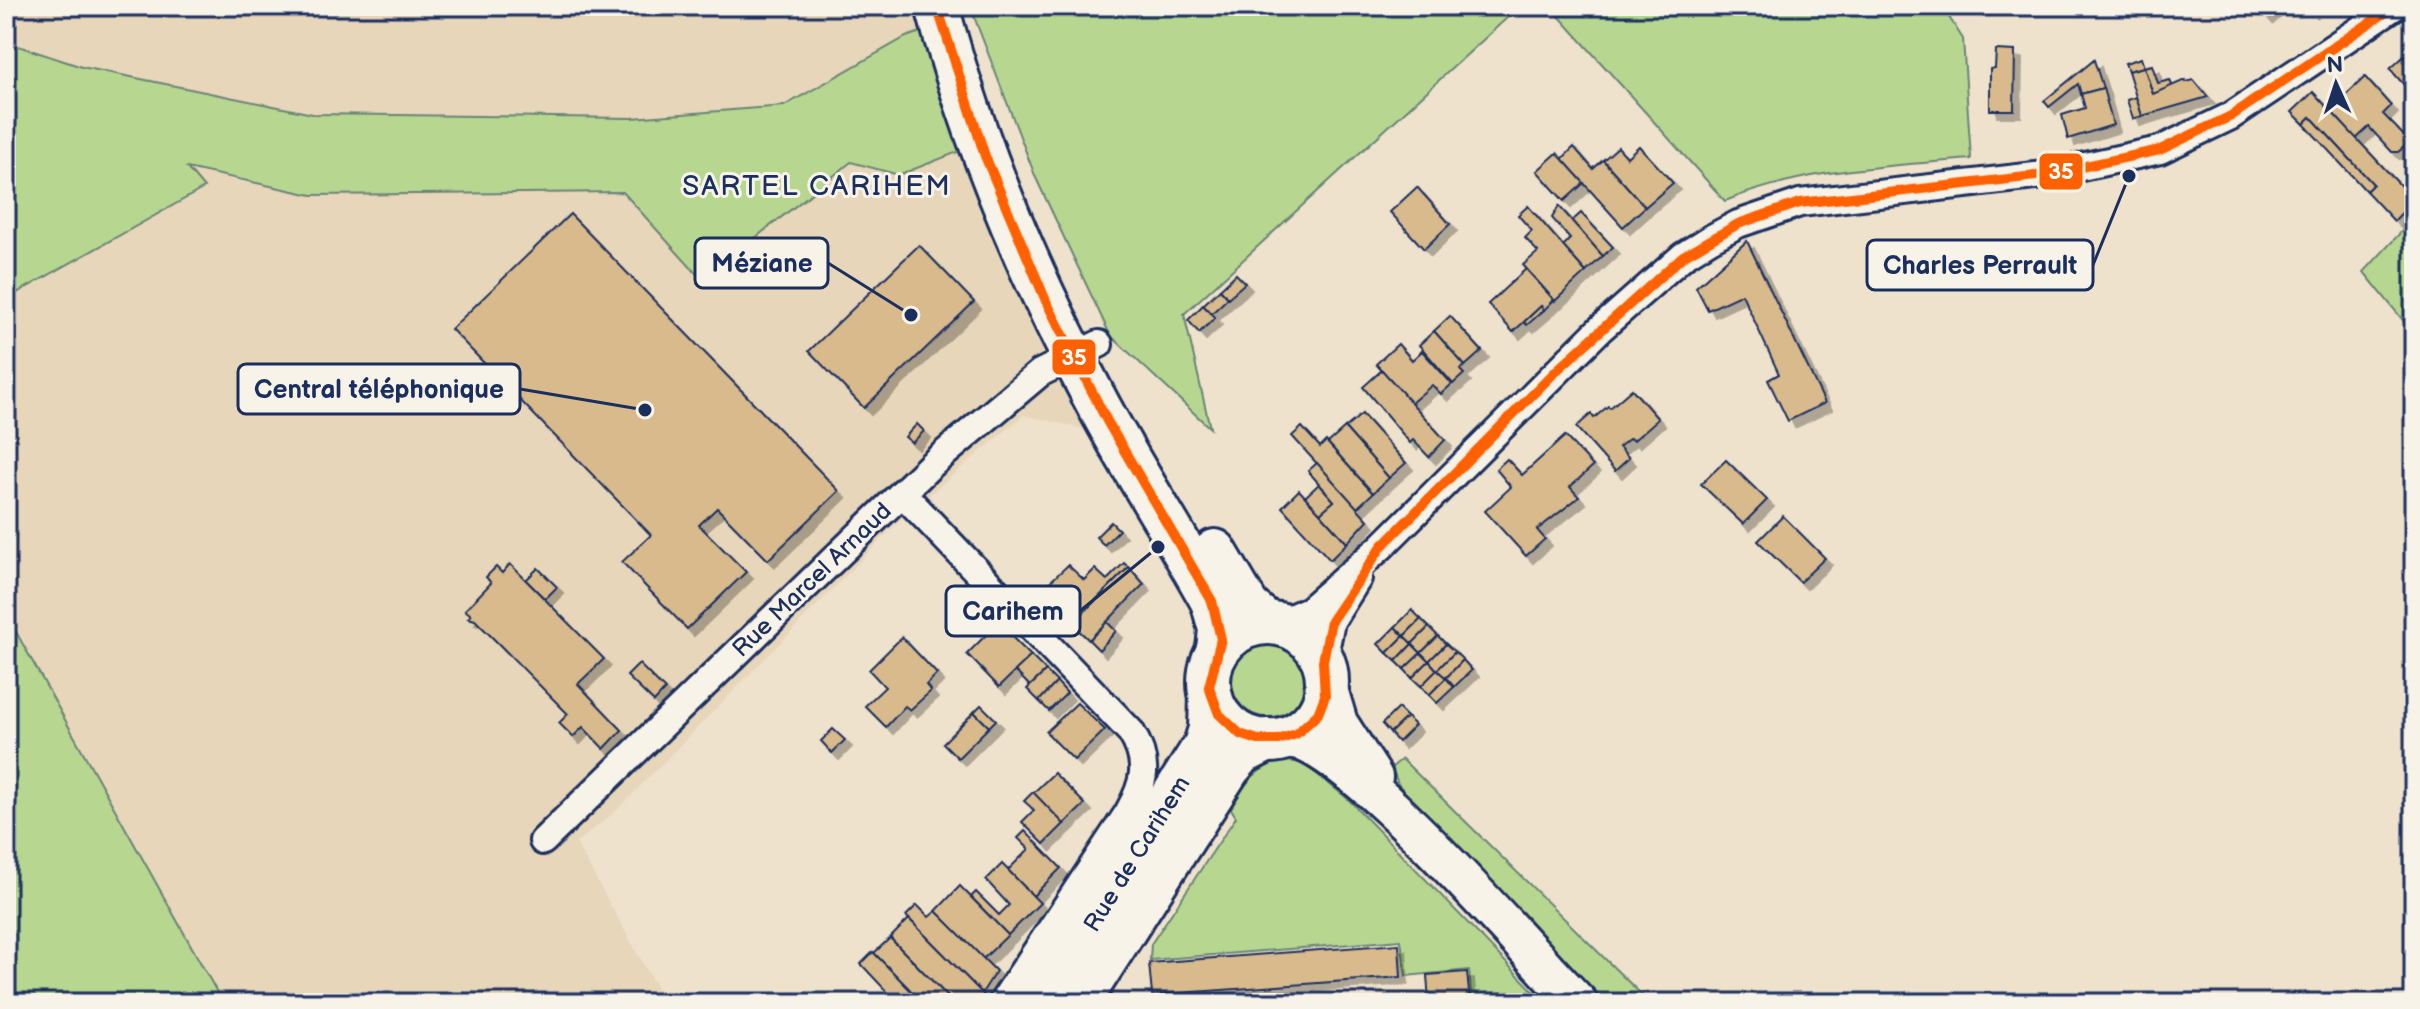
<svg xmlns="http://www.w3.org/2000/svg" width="2420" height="1009" viewBox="0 0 2420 1009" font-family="'Balsamiq Sans',sans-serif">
  <defs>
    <filter id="shadow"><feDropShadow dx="7" dy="7" stdDeviation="0" flood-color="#0004"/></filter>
  </defs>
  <rect width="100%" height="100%" fill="#eee2cc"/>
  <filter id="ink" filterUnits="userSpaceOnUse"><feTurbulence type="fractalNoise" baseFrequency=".0125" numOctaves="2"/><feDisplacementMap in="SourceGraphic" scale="16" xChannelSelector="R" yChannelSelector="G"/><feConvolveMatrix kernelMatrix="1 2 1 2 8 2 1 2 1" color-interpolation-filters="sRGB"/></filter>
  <g filter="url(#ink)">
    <g fill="#e7d6b9">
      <path d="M6,6h993l-93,31 -122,69 -152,12 -319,-4 -231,-47 -76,-25z"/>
      <path d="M963,150l134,282 -73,-17 -121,102 -288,295 -39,31 89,160h-442l-217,-389v-315l198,-110 -19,-22 59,15 379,10 79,87 149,-117 48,13z"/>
    </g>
    <g fill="#b7d790" stroke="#698377" stroke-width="2">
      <path d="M999,6h521l-336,308 26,114 -100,-93 -74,-157 -63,-164z"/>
      <path d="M1550,6h392l21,33 8,120c-84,7 -168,10 -246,42z"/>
      <path d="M927,30l36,120 -64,25 -48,-13 -149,118 -79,-88 -311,3 -125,-27 17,20 -198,111v-257l76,25 231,47 319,4 152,-12 122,-69z"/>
      <path d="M2414,218v116l-50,-62z"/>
      <path d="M6,614l217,389h-217z"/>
      <circle cx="1268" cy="680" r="37"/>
      <path d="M1402,759l248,244h-42l-120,-113 -90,-106 -6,-17z"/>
      <path d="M1285,760l19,4 44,35 197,204h-73l-3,-33 -63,6 -5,-36 -251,20 1,-16 85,-127 -6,-10c16,-25 26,-40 55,-47z"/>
    </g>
    <g fill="#d8ba8c" stroke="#1b2f5e" stroke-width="2" filter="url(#shadow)">
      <path d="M2256,6h22l-12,11z"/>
      <path d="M2414,47v49l-24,-27z"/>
      <path d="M1996,50l19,1 -1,59h-24v-41l5,-1z"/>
      <path d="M2141,58l3,9 -16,4 -3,-8z"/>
      <path d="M2094,60l9,28 -22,6 -3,-10 -29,23 -5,-6z"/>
      <path d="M2152,65l6,18 12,-3 3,8 -20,6 -9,-27z"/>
      <path d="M2144,67l9,27 32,-14 1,2 8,-2 14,17 -66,19 -14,-45z"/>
      <path d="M2365,77l26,29 -8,8 27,28 -12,10h-6l-23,-25 -13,12 -26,-29z"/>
      <path d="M2103,88l10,37 -45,14 -6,-24 23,-7 -4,-14z"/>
      <path d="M2313,92l101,108 -20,21 -28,-30 7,-7 -62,-67 -7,7 -12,-12z"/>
      <path d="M2136,97l6,19 -9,3 -6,-19z"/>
      <path d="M2311,117l62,67 -7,7 -62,-67z"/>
      <path d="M1639,146l34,37 -28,24 -42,-47 15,-13 9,10z"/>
      <path d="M1574,147l19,22 10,-9 42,47 -22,20 -61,-68z"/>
      <path d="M1557,153l27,30 -20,18 -27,-30z"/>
      <path d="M1417,187l33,37 -26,25 -34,-37z"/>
      <path d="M1528,206l58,66 -31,29 -32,-36 15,-13 -13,-14 7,-7 -14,-16z"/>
      <path d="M1559,206l44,50 -17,16 -23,-26 7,-7 -18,-21z"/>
      <path d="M1581,213l32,34 -10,9 -31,-35z"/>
      <path d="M570,214l269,277 -71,69 -51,-52 -18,17 47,47 -59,57 -65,-67 29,-27 -200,-206z"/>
      <path d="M1747,241l78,162 -37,18 -20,-41 11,-6 -37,-80 -34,16 -12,-23z"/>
      <path d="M919,245l55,57 -110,106 -55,-57z"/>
      <path d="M1526,269l28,31 -10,10 -3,-4 -28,26 -25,-28z"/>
      <path d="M1236,274l9,9 -17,15 -8,-9z"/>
      <path d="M1220,289l8,9 -17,16 -8,-9z"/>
      <path d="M1203,305l12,13 -16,15 -11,-13z"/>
      <path d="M1541,306l3,4 -17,15 -3,-3z"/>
      <path d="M1450,316l32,35 -17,15 -31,-35z"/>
      <path d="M1434,331l31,35 -5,4 4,4 -11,10 -34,-39z"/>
      <path d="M1398,344l14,16 10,-9 30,33 -11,10 -9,-9 -21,18 -35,-39z"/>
      <path d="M1382,370l63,70 -16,17 -16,-17 -3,3 -47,-56z"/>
      <path d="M1632,389l26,30 -25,22 -3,-3 -11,9 10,11 -14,13 -39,-44 15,-13 3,4 14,-12 2,2z"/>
      <path d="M1362,414l44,49 -17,15 -44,-50z"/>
      <path d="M917,424l7,7 -12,12 -7,-6z"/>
      <path d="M1302,427l18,20 6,-6 47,52 -16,15 -65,-72z"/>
      <path d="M1345,428l44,50 -16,15 -45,-50z"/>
      <path d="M1565,436l28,30 -23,21 9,10 -42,33 8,9 -19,17 -41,-45 26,-24 -15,-18 11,-10 15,16z"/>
      <path d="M1726,460l41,40 -24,24 -42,-40z"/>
      <path d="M1317,463l51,57 -21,23 -27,-30 14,-12 -26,-30z"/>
      <path d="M1319,484l15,17 -14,12 -15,-16z"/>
      <path d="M1299,490l48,53 -17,17 -48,-53z"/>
      <path d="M1783,516l42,42 -25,24 -42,-41z"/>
      <path d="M1111,522l8,8 -15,15 -8,-8z"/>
      <path d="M1124,563l5,4 -57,57 -32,-33 28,-26 16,15 11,-11 12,11z"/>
      <path d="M510,564l94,95 -26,25 44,46 -18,19 -21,-22 -10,10 -14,-14 9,-9 -93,-94 -7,-2 3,-3 -6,-5 26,-27 -5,-6 10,-10 6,6z"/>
      <path d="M1129,567l15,17 -55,56 -17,-16z"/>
      <path d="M538,568l19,19 -12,12 -19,-19z"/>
      <path d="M1412,610l9,9 -17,17 -9,-9z"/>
      <path d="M1421,619l8,8 -17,17 -8,-8z"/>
      <path d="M1107,622l9,9 -17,19 -10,-10z"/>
      <path d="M998,623l33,33 -32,31 -32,-33z"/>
      <path d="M1395,627l9,9 -17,17 -9,-9z"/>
      <path d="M1429,627l9,9 -17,17 -9,-9z"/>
      <path d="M1404,636l8,8 -16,17 -9,-8z"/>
      <path d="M1438,636l8,8 -17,17 -8,-8z"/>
      <path d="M902,637l35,37 -11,11 5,6 -21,19 -5,-4 -19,21 -21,-21 20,-19 -16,-17z"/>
      <path d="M1412,644l9,9 -17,16 -8,-8z"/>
      <path d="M1446,644l9,8 -18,18 -8,-9z"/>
      <path d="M1455,652l8,8 -17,18 -9,-8z"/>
      <path d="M1421,653l8,8 -17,17 -8,-9z"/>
      <path d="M1031,656l15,15 -16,15 -15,-15z"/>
      <path d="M1463,660l9,10 -18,17 -8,-9z"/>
      <path d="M1429,661l8,9 -16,16 -9,-8z"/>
      <path d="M639,664l26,26 -11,12 -27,-26z"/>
      <path d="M1437,670l9,8 -17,17 -8,-9z"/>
      <path d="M1046,671l11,11 -18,19 -12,-12z"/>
      <path d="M1446,678l8,9 -17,16 -8,-8z"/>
      <path d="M1057,682l10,11 -18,18 -10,-10z"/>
      <path d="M1077,703l28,27 -31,30 -28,-28z"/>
      <path d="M981,705l15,15 -7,7 -15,-15z"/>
      <path d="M1398,708l9,9 -17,16 -8,-9z"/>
      <path d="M974,712l15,15 -31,31 -15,-15z"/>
      <path d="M1407,717l8,8 -17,17 -8,-9z"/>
      <path d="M833,729l12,11 -13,13 -11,-12z"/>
      <path d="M1054,773l31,31 -21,20 -31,-31z"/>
      <path d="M1033,792l31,32 -20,20 -22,-22 12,-12 -10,-9z"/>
      <path d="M1025,831l36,37 -28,28 -25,-26 21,-21 -11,-11z"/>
      <path d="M1002,864l38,39 -32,32 -37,-38 5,-5 23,23 10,-10 -23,-25z"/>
      <path d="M960,886l48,49 -25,24 -47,-48z"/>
      <path d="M917,905l12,12 7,-6 60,60 -14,22 -76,-77z"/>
      <path d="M909,919l75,76 -8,8h-22l-64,-65z"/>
      <path d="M890,938l64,65h-31l-49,-50z"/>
      <path d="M1399,944l2,33 -249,18 -3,-32z"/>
      <path d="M873,952l1,1 49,50h-39l7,-7 -30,-32z"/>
      <path d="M1467,972l3,31h-41l-2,-28z"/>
    </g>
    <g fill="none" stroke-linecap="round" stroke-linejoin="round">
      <g stroke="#1b2f5e" stroke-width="32">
        <g id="street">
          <path d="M902,493l229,239c19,31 14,51 -3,81l-126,190"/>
          <path d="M1277,624l32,-14 73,-64 217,-216 84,-74 27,-17 28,-15 62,-21 244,-28 116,-25 71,-34 164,-110"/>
          <path d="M1323,661l8,-40 27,-43"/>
          <path d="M543,841l388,-376 109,-92 59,-29"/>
        </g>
      </g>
      <g stroke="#1b2f5e" stroke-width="44">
        <g id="secondary">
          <path d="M1327,686l11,37 35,54"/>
          <path d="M1287,737c67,9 235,210 291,266"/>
        </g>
      </g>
      <g stroke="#1b2f5e" stroke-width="48">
        <g id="primary">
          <path d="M937,6c36,135 91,266 156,389 37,71 81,137 119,206l8,28 -2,21"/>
          <path d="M1215,551l33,56 19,16"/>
          <circle cx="1268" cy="682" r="59"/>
          <path d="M1042,1003l163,-258 5,-16 1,-33"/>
          <path d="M1078,1003l151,-235 13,-15 26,-13"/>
        </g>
      </g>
      <use href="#street" stroke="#f7f3e8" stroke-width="26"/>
      <use href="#secondary" stroke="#f7f3e8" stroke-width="38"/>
      <use href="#primary" stroke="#f7f3e8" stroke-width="42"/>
      <g stroke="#f7f3e8" stroke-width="16">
        <path id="bus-1" d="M937,6l48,150 61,145 61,120 105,180 9,38 -12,48 10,27 21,20 18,6h20l18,-6 22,-20 7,-18 -2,-35 8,-40 51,-75 174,-175 127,-115 55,-32 62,-21 244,-28 116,-25 71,-34 164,-110"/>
      </g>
      <use href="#bus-1" stroke="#ff6000" stroke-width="10"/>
    </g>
  </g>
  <g text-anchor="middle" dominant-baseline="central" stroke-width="6" stroke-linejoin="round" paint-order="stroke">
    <g font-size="24" fill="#1b2f5e" stroke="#f7f3e8">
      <text transform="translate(812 580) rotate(-44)">Rue Marcel Arnaud</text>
      <text transform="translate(1137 854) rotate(-58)">Rue de Carihem</text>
    </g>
    <g font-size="28" letter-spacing="2" fill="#1b2f5e" stroke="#f7f3e8">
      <text x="817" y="186">SARTEL CARIHEM</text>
    </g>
  </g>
  <path fill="none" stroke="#1b2f5e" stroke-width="3" d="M911 315L828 263M2129 176L2093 265M645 410L520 389M1158 547L1080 611"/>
  <g fill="#1b2f5e" stroke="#f7f3e8" stroke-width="3">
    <circle cx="911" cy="315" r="8"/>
    <circle cx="2129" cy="176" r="8"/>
    <circle cx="645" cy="410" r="8"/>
    <circle cx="1158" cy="547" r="8"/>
  </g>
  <g fill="#f7f3e8" stroke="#1b2f5e" stroke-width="3">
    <rect x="695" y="238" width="133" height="50" rx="8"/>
    <rect x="1867" y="240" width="226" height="50" rx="8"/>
    <rect x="238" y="364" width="282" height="50" rx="8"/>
    <rect x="946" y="586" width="134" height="50" rx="8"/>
  </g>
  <g font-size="26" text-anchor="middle" font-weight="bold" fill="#1b2f5e">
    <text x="762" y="272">Méziane</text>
    <text x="1980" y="274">Charles Perrault</text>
    <text x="379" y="398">Central téléphonique</text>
    <text x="1013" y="620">Carihem</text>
  </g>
  <g stroke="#f7f3e8" stroke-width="3">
    <rect x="2038" y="152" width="46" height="39" rx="8" fill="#ff6000"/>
    <rect x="1051" y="338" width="46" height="38" rx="8" fill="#ff6000"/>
  </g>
  <g font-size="22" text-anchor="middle" font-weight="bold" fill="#fff">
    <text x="2061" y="179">35</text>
    <text x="1074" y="365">35</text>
  </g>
  <rect width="2420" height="1009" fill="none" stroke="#f7f3e8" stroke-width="32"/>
  <rect x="16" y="16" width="2388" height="977" fill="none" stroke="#1b2f5e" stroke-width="3" filter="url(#ink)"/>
  <g transform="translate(2336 84) rotate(357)" stroke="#f7f3e8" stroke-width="6" paint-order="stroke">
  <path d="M0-6L14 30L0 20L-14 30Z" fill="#1b2f5e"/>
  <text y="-12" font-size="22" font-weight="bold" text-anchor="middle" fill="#1b2f5e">N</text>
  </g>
</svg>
